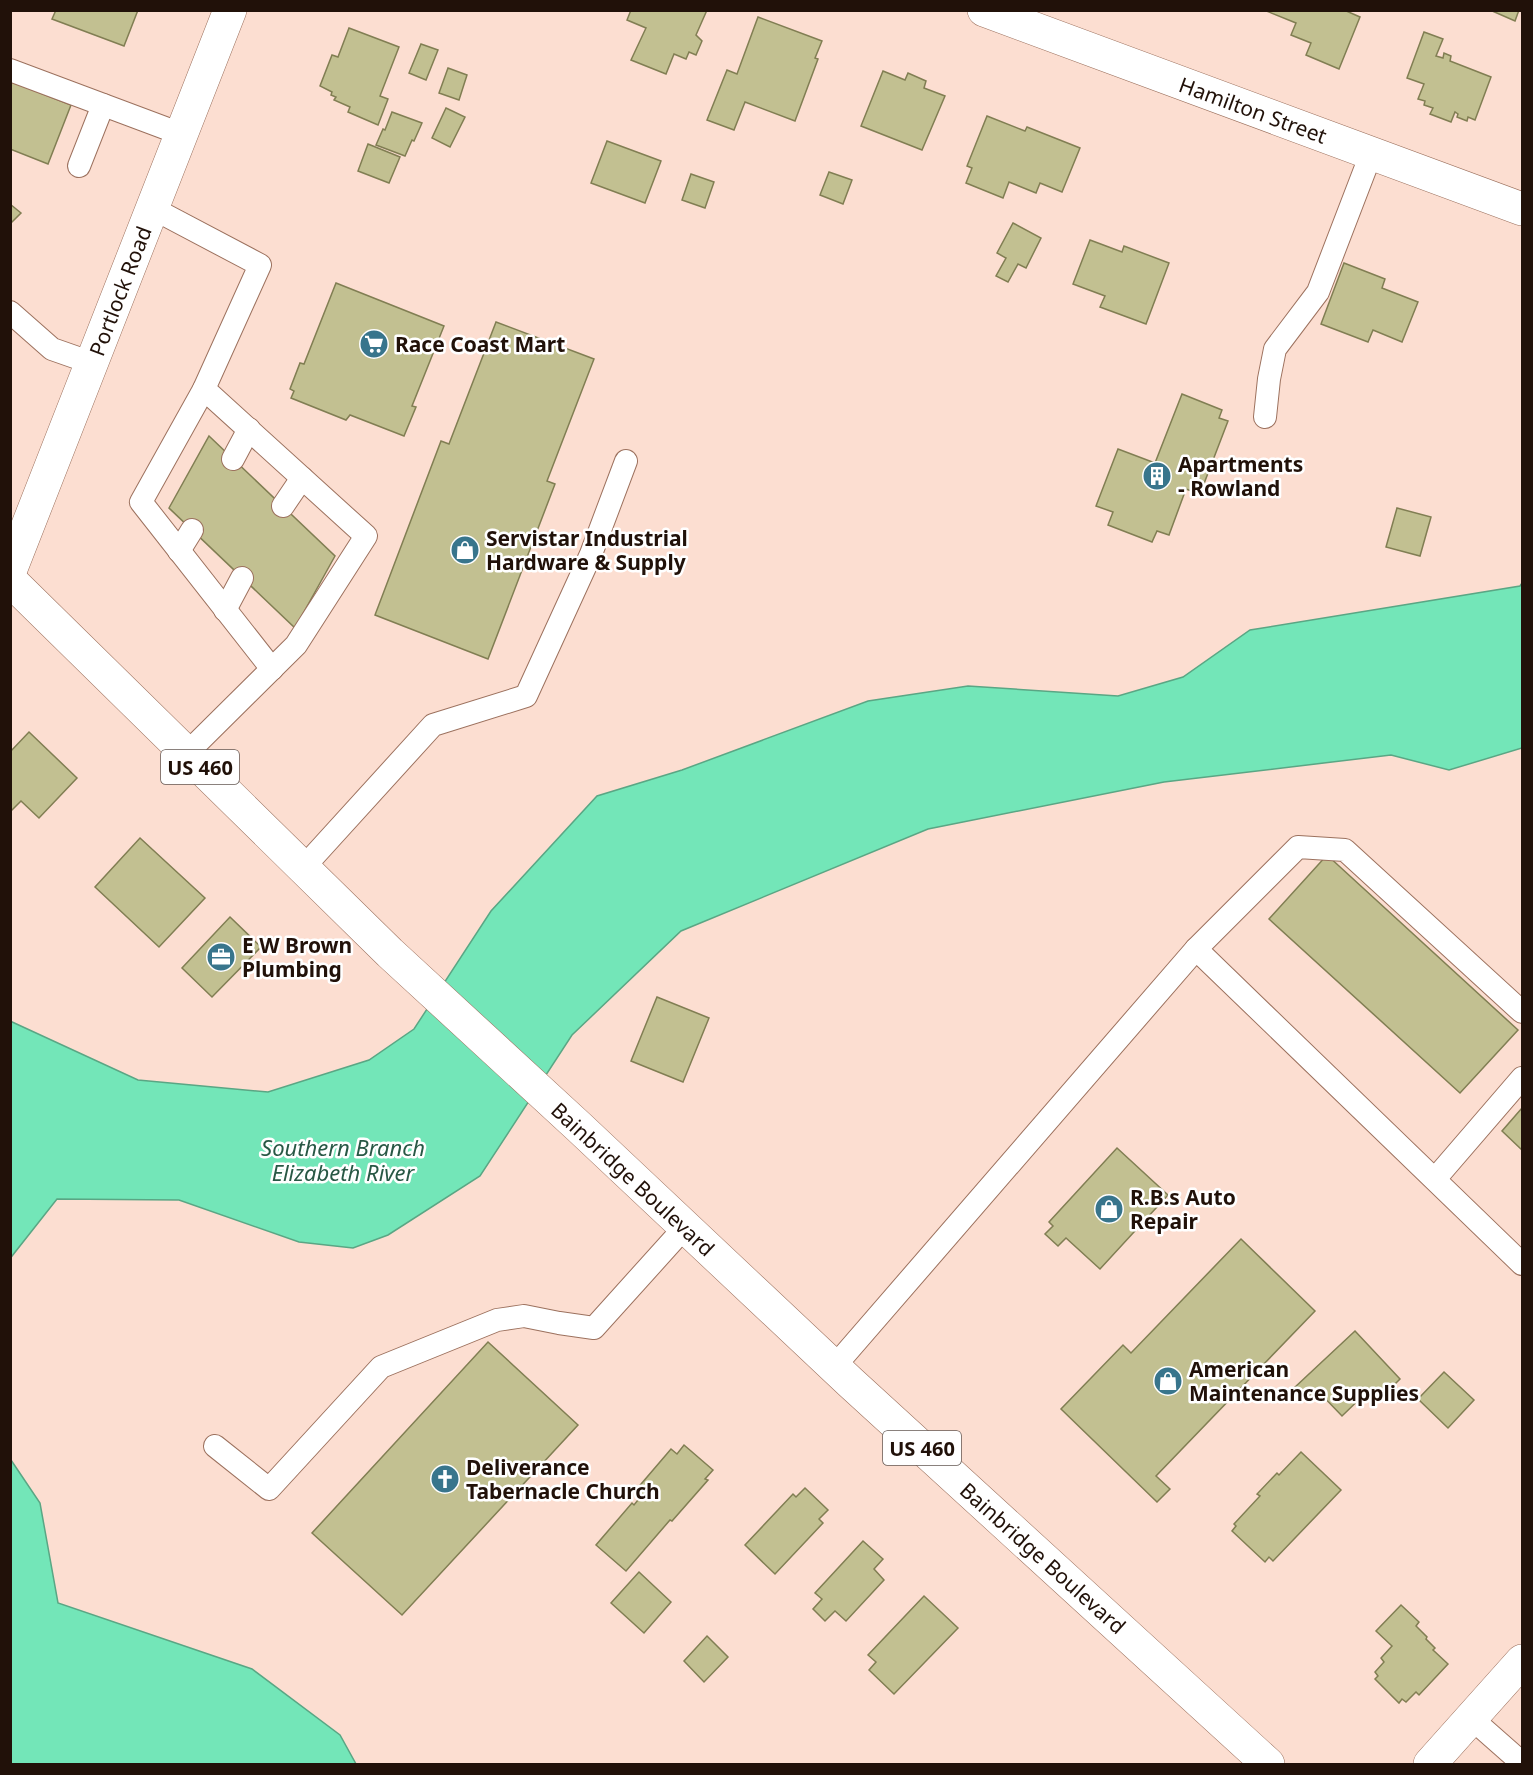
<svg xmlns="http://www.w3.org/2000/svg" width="1533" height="1775" viewBox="0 0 1533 1775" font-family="'Noto Sans',sans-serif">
  <rect width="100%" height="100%" fill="#fcded1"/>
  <g fill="#73e6b8" stroke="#5aa684" stroke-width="1.5">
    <path d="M1522,583v165l-73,22 -58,-15 -227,27 -236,47 -247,102 -109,104 -92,141 -92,59 -35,13 -54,-6 -120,-42 -122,-1 -45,57 -1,-1 -1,-234 128,59 130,12 101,-32 45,-31 77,-118 106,-115 85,-26 186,-69 100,-15 150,10 65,-19 67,-47 270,-44z"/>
    <path d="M11,1460l29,43 18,100 194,66 88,66 16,29h-345z"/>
  </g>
  <g fill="#c2c091" stroke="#817e53" stroke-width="1.5">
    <path d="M56,10h82l-14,36 -72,-27z"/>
    <path d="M631,10h76l-11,25 6,6 -6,14 -7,-3 -3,7 -12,-5 -8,20 -35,-14 15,-32 -19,-8z"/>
    <path d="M1264,10h80l16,7 -21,52 -33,-14 5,-12 -20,-8 5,-12z"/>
    <path d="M1490,10h29l-4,11z"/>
    <path d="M758,17l64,24 -7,17 3,1 -23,62 -50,-19 -11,28 -27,-10 20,-50 10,4z"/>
    <path d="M349,28l50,19 -19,49 8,3 -10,26 -30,-13 2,-5 -16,-7 2,-3 -5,-2 1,-3 -12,-6 12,-31 6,2z"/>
    <path d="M1424,32l19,7 -7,17 7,2 1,-5 7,3 -1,5 41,16 -16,43 -7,-3 -1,4 -10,-4 1,-3 -3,-2 -4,10 -21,-8 3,-6 -9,-3 1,-4 -7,-2 6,-15 -17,-6z"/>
    <path d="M421,44l17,6 -12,30 -17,-7z"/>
    <path d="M448,68l19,7 -8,25 -20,-7z"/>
    <path d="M883,71l22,9 3,-7 18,8 -2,7 21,8 -23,54 -61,-24z"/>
    <path d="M10,81l61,24 -23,59 -38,-15z"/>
    <path d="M446,108l19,9 -15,30 -18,-9z"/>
    <path d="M392,112l30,11 -8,18 -2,-1 -7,16 -29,-11 7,-16 2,1z"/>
    <path d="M987,116l38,15 2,-4 53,21 -18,44 -22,-9 -4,10 -27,-11 -6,16 -37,-15 6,-15 -5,-2z"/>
    <path d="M607,141l54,20 -16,42 -54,-20z"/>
    <path d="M368,144l32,13 -11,26 -31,-12z"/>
    <path d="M829,172l23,8 -9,24 -23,-9z"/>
    <path d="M691,174l23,8 -9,26 -23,-8z"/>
    <path d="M10,204l11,9 -11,11z"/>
    <path d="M1013,223l28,15 -15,30 -8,-4 -10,18 -12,-6 10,-18 -9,-5z"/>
    <path d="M1090,240l32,12 2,-6 45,17 -23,61 -46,-17 5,-11 -32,-12z"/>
    <path d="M1344,263l41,16 -3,9 36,14 -16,40 -29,-12 -5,12 -47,-18z"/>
    <path d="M336,283l108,43 -32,80 4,1 -12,29 -54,-21 -4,5 -55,-22 3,-7 -4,-2 10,-26 4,1z"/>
    <path d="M496,322l98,37 -47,122 8,3 -67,175 -113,-44 66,-174 8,3z"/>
    <path d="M1182,394l40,16 -3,8 9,3 -28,73 -14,-5 -17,46 -12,-4 -5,11 -44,-17 5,-13 -17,-6 22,-57 37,14z"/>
    <path d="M209,436l126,120 -40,72 -126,-120z"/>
    <path d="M1397,508l34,9 -11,39 -34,-9z"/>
    <path d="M29,732l48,46 -38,40 -18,-17 -11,11v-60z"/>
    <path d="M140,838l65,60 -46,49 -64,-60z"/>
    <path d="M1327,855l191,175 -58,63 -191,-174z"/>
    <path d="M230,917l31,30 -49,50 -30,-29z"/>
    <path d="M657,997l52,21 -26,64 -52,-21z"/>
    <path d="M1522,1108v42l-20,-19z"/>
    <path d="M1117,1148l51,47 -68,74 -34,-31 -8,8 -13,-12 8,-8 -4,-4z"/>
    <path d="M1241,1239l74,72 -159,165 14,13 -13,13 -96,-93 62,-64 8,8z"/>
    <path d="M1355,1331l45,48 -20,20 -9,-11 -29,28 -26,-27 -11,11 -11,-12z"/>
    <path d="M488,1342l90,83 -176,190 -90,-82z"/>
    <path d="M1444,1372l30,28 -26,28 -30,-29z"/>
    <path d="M684,1445l29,25 -8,9 3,1 -36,41 -2,-1 -44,51 -30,-26 36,-42 2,2 8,-10 -6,-5 35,-41 6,5z"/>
    <path d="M1301,1452l40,38 -68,71 -4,-4 -4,5 -33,-31 4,-5 -2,-2 26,-28 -3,-2 20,-21 2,2z"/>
    <path d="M805,1488l23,22 -9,9 4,4 -48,51 -30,-29 48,-51 3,3z"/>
    <path d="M863,1541l20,18 -9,10 10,11 -38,41 -11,-10 -10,10 -12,-12 9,-10 -7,-6z"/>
    <path d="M639,1572l32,30 -27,31 -33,-30z"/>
    <path d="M924,1596l34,32 -64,66 -25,-24 7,-8 -8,-7z"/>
    <path d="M1401,1605l18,17 -3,4 11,11 -1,2 9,9 -2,2 15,14 -29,31 -3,-3 -10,10 -4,-3 -3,4 -24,-24 3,-3 -3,-4 9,-10 -3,-4 11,-12 -16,-15z"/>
    <path d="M707,1636l21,21 -24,25 -20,-21z"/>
  </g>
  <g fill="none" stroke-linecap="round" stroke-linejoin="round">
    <g stroke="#9c715e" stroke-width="24">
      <g id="service">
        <path d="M10,70l171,64"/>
        <path d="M79,166l24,-61"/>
        <path d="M152,208l108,57 -56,124 162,147 -70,109 -109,108"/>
        <path d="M10,312l42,37 40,14"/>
        <path d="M204,389l-63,113 131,167"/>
        <path d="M1265,417l4,-38 6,-30 43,-57 53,-138"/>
        <path d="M233,459l16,-30"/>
        <path d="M283,506l19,-28"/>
        <path d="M179,551l13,-21"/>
        <path d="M225,610l17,-32"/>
        <path d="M303,868l130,-143 93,-29 65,-142 35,-93"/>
        <path d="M1196,949l326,315"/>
        <path d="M1435,1179l87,-101"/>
        <path d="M834,1367l362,-418 102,-102 47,3 177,162"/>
        <path d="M215,1446l54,43 112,-122 116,-47 27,-4 35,7 35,5 91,-101"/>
        <path d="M1471,1718l51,45"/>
      </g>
    </g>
    <g stroke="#9c715e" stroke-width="34">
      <g id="minor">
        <path d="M984,10l538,199"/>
        <path d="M1430,1764l92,-103"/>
      </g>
    </g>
    <g stroke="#9c715e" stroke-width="34">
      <path id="secondary" d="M10,571l220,-561"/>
    </g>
    <g stroke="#9c715e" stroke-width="34">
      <path id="primary" d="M10,580l380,373 189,174 271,255 418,382"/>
    </g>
    <use href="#service" stroke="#fff" stroke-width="22"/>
    <use href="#minor" stroke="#fff" stroke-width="33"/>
    <use href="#secondary" stroke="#fff" stroke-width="33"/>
    <use href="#primary" stroke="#fff" stroke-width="33"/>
  </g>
  <defs>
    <g id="supermarket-disc" transform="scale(1.5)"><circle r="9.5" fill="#38758c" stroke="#fff"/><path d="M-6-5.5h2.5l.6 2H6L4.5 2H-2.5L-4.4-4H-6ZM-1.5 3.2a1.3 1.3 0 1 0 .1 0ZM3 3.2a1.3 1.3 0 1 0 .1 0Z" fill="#fff"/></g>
    <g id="building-disc" transform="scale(1.5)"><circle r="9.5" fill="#38758c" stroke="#fff"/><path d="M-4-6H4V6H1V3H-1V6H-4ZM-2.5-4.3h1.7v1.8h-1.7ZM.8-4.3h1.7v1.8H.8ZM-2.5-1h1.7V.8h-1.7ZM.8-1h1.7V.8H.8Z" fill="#fff"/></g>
    <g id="shop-disc" transform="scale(1.5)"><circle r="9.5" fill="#38758c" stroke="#fff"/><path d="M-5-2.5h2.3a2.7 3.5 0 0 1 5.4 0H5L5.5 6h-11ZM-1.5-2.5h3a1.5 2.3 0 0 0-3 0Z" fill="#fff"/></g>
    <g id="office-disc" transform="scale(1.5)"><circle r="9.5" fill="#38758c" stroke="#fff"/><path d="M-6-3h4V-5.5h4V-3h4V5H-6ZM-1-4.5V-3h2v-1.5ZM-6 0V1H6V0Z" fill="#fff"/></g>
    <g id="church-disc" transform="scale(1.5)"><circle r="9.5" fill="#38758c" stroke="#fff"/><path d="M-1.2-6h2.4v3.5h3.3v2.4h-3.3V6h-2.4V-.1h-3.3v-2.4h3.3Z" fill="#fff"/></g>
  </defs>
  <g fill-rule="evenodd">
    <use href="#supermarket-disc" x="374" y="344"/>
    <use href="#building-disc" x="1157" y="476"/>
    <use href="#shop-disc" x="465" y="550"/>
    <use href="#office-disc" x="221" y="957"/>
    <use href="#shop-disc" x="1109" y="1209"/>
    <use href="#shop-disc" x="1168" y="1381"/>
    <use href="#church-disc" x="445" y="1479"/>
  </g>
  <g text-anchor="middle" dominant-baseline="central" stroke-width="5" stroke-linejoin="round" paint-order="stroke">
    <g fill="#fff" stroke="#645853" stroke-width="1.5">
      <rect x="161" y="750" width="78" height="34" rx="4.5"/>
      <rect x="883" y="1431" width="78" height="34" rx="4.5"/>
    </g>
    <g font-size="20" font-weight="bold" fill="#211109">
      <text x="200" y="767">US 460</text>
      <text x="922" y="1448">US 460</text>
    </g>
    <g font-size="21" fill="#211109" stroke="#fff">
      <text transform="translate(1253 110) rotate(20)">Hamilton Street</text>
      <text transform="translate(120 291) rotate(-69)">Portlock Road</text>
      <text transform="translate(633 1179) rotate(43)">Bainbridge Boulevard</text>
      <text transform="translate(1043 1558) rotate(42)">Bainbridge Boulevard</text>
    </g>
    <g font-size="21" font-weight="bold" fill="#211109" stroke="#fff" text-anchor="start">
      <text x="395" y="344">Race Coast Mart</text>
      <text x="1178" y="464">Apartments<tspan x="1178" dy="24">- Rowland</tspan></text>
      <text x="486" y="538">Servistar Industrial<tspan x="486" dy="24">Hardware &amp; Supply</tspan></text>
      <text x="242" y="945">E W Brown<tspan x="242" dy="24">Plumbing</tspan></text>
      <text x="1130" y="1197">R.B.s Auto<tspan x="1130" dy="24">Repair</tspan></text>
      <text x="1189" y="1369">American<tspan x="1189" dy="24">Maintenance Supplies</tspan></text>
      <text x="466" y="1467">Deliverance<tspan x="466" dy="24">Tabernacle Church</tspan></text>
    </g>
    <g font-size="22" font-style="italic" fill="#285845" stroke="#fff">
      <text x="343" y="1147">Southern Branch<tspan x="343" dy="25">Elizabeth River</tspan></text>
    </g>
  </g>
  <rect width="1533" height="1775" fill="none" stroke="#211109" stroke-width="24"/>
</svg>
